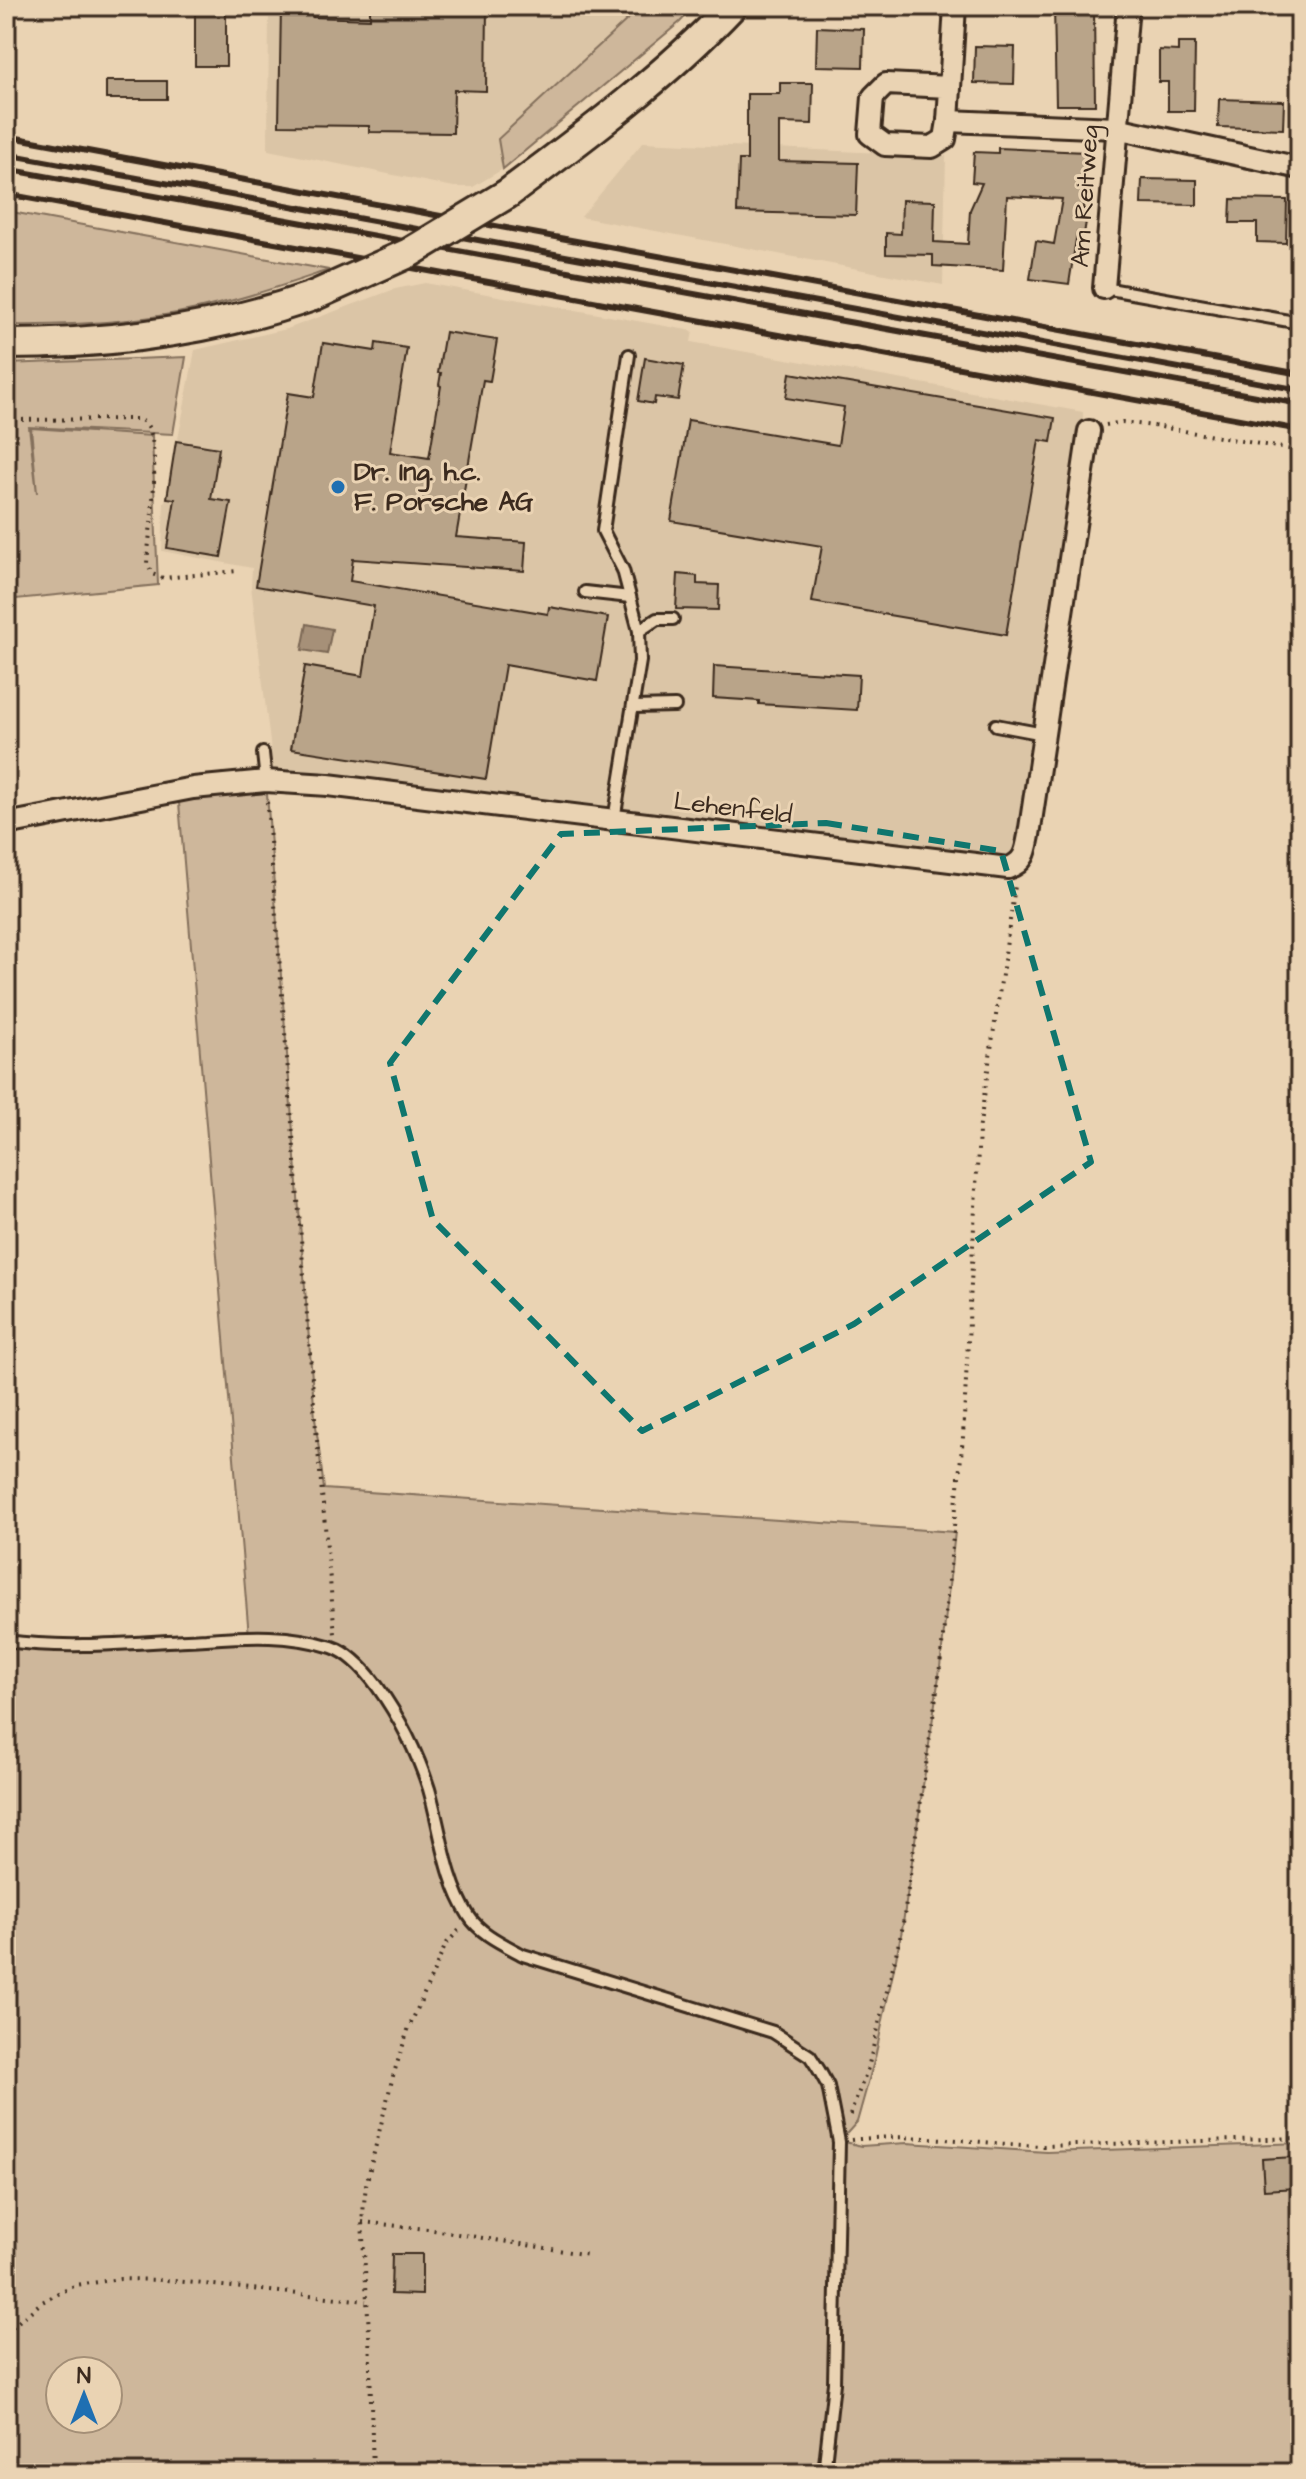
<svg xmlns="http://www.w3.org/2000/svg" width="1306" height="2479" viewBox="0 0 1306 2479" font-family="'Architects Daughter',sans-serif">
  <rect width="100%" height="100%" fill="#ead3b3"/>
  <filter id="ink" filterUnits="userSpaceOnUse"><feTurbulence type="fractalNoise" baseFrequency=".0125" numOctaves="2"/><feDisplacementMap in="SourceGraphic" scale="16" xChannelSelector="R" yChannelSelector="G"/><feConvolveMatrix kernelMatrix="1 2 1 2 8 2 1 2 1" color-interpolation-filters="sRGB"/></filter>
  <g filter="url(#ink)">
    <g fill="#dbc5a6">
      <path d="M269,6h373l-144,133 5,30 -30,18h-19l-186,-37z"/>
      <path d="M643,142l303,14 -3,129 -362,-68z"/>
      <path d="M425,283l268,48 -2,11 392,70 1,52 -65,372v28l-745,-89 -23,-189 1,-18 -90,-17 2,-49 3,-5 28,-147 92,-21 108,-40z"/>
    </g>
    <g fill="#ceb79b" stroke="#84705c" stroke-width="2" fill-rule="evenodd">
      <path d="M642,6h53l-15,16 -177,147 -5,-30z"/>
      <path d="M6,211l323,59c-36,12 -73,25 -111,34 -68,18 -142,22 -212,21z"/>
      <path d="M186,357l-13,77 -144,-7 8,66 -6,-65 121,8 6,149 -152,15v-236z"/>
      <path d="M266,781l49,637 9,71 631,43 -16,144 -37,254 -27,128 -18,64 -17,19 21,5 46,-3 140,9 253,-9v330h-1294v-832l40,5 203,-10 -71,-845zM60,2371h48v48h-48z"/>
    </g>
    <path fill="#a69078" stroke="#7b6754" stroke-width="2" d="M307,624l25,5 -5,25 -25,-4z"/>
    <g fill="#b9a489" stroke="#3b2a1e" stroke-width="2">
      <path d="M195,6h26v6h5v54h-31z"/>
      <path d="M281,6h32v11l57,2v-13h117l-1,85 -32,-1 -1,43 -84,-1v-6l-90,-1z"/>
      <path d="M1054,6h40l1,99h-39z"/>
      <path d="M817,27l47,2 -1,38 -47,-1z"/>
      <path d="M1178,43h17l-1,68h-26v-29h-9v-32l19,1z"/>
      <path d="M975,46l40,1 -1,37 -40,-1z"/>
      <rect x="106" y="81" width="61" height="18"/>
      <path d="M780,83h33l-1,41 -33,-1v38l79,2 -2,52 -119,-3 2,-52h8v-66h33z"/>
      <path d="M1219,99l65,2 -1,28 -65,-2z"/>
      <path d="M998,148l88,4 -3,57h5l-4,25 -7,-1 -8,51 -39,-5 6,-38 18,3 8,-45 -55,-3 -4,74 -70,-4v-11l-47,-1v-21l15,1 1,-34 33,1 -1,41 34,2 2,-34 12,-27 -10,-1 2,-30 24,1z"/>
      <path d="M1142,179l55,1v25l-56,-1z"/>
      <path d="M1231,199l56,1 -1,43 -29,-1v-19h-27z"/>
      <path d="M445,332l52,8 -7,41 -7,-1 -27,157 70,5 -2,29 -171,-12 -3,22 198,33 1,-7 59,10 -11,64 -92,-16 -19,114 -195,-30 14,-83 58,10 11,-70 -118,-20 32,-193 26,4 9,-54 52,8 1,-8 31,5 -17,104 39,6 12,-72 -2,-1 2,-12h-3z"/>
      <path d="M645,358l39,7 -6,35 -23,-3 -1,7 -16,-3z"/>
      <path d="M790,373l265,45 -4,24 -12,-2 -33,195 -194,-33 10,-56 -151,-25 17,-101 150,25 6,-38 -58,-9z"/>
      <path d="M176,441l43,7 -8,51 20,3 -10,55 -54,-9 8,-49 -8,-1z"/>
      <path d="M678,574l19,2v8l22,1 -1,25 -42,-1z"/>
      <path d="M714,666l145,9 -2,35 -98,-6v-3l-46,-3z"/>
      <path d="M1294,2157l2,31 -32,2 -2,-31z"/>
      <path d="M392,2254h30v41l-31,-1z"/>
    </g>
    <g fill="none" stroke-linecap="round" stroke-linejoin="round">
      <g stroke="#3b2a1e" stroke-width="16">
        <g id="service">
          <path d="M1104,288l196,35"/>
          <path d="M629,355l-26,176 20,39 16,61"/>
          <path d="M585,592l45,5"/>
          <path d="M634,707l41,-1"/>
          <path d="M996,725l48,9"/>
          <path d="M263,753l3,28"/>
          <path d="M614,820l26,-159 -1,-30 18,-12h16"/>
          <path d="M6,1641c66,9 133,1 200,-2 44,-3 84,-5 126,8 18,6 34,24 45,39 23,32 40,66 52,103 12,41 16,90 40,127 11,18 36,29 54,39l250,77 37,24 9,14 9,16 11,56 -5,241 -10,90"/>
        </g>
      </g>
      <g stroke="#3b2a1e" stroke-width="26">
        <g id="minor">
          <path d="M949,87l-63,-3 -13,13 -3,37 15,11 47,2 13,-8 3,-18 7,-115"/>
          <path d="M948,121l168,7 184,40"/>
          <path d="M1104,288l24,-282"/>
          <path d="M6,824l187,-36 73,-7 62,4 680,83c17,-6 18,-17 21,-33l60,-404"/>
        </g>
      </g>
      <g stroke="#3b2a1e" stroke-width="34">
        <g id="secondary">
          <path d="M507,194c78,-58 158,-117 225,-188"/>
          <path d="M6,344c105,0 207,-13 307,-48"/>
        </g>
      </g>
      <g stroke="#3b2a1e" stroke-width="4" stroke-dasharray="2 6" stroke-linecap="butt">
        <path d="M6,420l133,-1c7,4 10,7 12,15 8,35 -1,92 -4,129l5,11 11,4 75,-7"/>
        <path d="M1106,425l16,-3 39,5 139,24"/>
        <path d="M267,802l48,616 20,216"/>
        <path d="M850,2115l18,-47 34,-138 37,-254 24,-239 16,-306 36,-245"/>
        <path d="M851,2140c65,-8 129,4 193,6l256,-8"/>
        <path d="M362,2222l65,7 162,26"/>
        <path d="M6,2332l36,-30 34,-17 44,-6 46,1 200,21"/>
        <path d="M373,2473l-4,-142 -7,-109 4,-37 27,-109 15,-46 38,-86 14,-15"/>
      </g>
      <use href="#service" stroke="#ead3b3" stroke-width="10"/>
      <use href="#minor" stroke="#ead3b3" stroke-width="20"/>
      <use href="#secondary" stroke="#ead3b3" stroke-width="28"/>
      <g stroke="#3b2a1e" stroke-width="6">
        <path d="M6,136l1294,238"/>
        <path d="M6,154l1294,236"/>
        <path d="M6,169l1294,235"/>
        <path d="M6,194l1294,236"/>
      </g>
      <g stroke="#3b2a1e" stroke-width="34" stroke-linecap="butt">
        <path id="secondary-bridge" d="M313,296l96,-43 98,-59"/>
      </g>
      <use href="#secondary-bridge" stroke="#ead3b3" stroke-width="28"/>
    </g>
  </g>
  <path fill="none" stroke="#0f766e" stroke-width="6" stroke-dasharray="16 10" stroke-linejoin="round" d="M826,823l175,28 90,311 -237,162 -212,107 -209,-211 -43,-157 171,-229z"/>
  <circle fill="#1f6fb2" stroke="#ead3b3" stroke-width="3" cx="338" cy="487" r="8"/>
  <g text-anchor="middle" dominant-baseline="central" stroke-width="6" stroke-linejoin="round" paint-order="stroke">
    <g font-size="26" fill="#3b2a1e" stroke="#ead3b3">
      <text transform="translate(1085 196) rotate(-86)">Am Reitweg</text>
      <text transform="translate(733 808) rotate(7)">Lehenfeld</text>
    </g>
    <g font-size="26" font-weight="bold" fill="#3b2a1e" stroke="#ead3b3" text-anchor="start">
      <text x="354" y="472">Dr. Ing. h.c.<tspan x="354" dy="30">F. Porsche AG</tspan></text>
    </g>
  </g>
  <rect width="1306" height="2479" fill="none" stroke="#ead3b3" stroke-width="32"/>
  <rect x="16" y="16" width="1274" height="2447" fill="none" stroke="#3b2a1e" stroke-width="3" filter="url(#ink)"/>
  <g transform="translate(84 2395)"><circle r="38" fill="#ead3b3" stroke="#a48f77" stroke-width="2"/>
  <path d="M0-6L14 30L0 20L-14 30Z" fill="#1f6fb2"/>
  <text y="-12" font-size="22" font-weight="bold" text-anchor="middle" fill="#3b2a1e">N</text>
  </g>
</svg>
